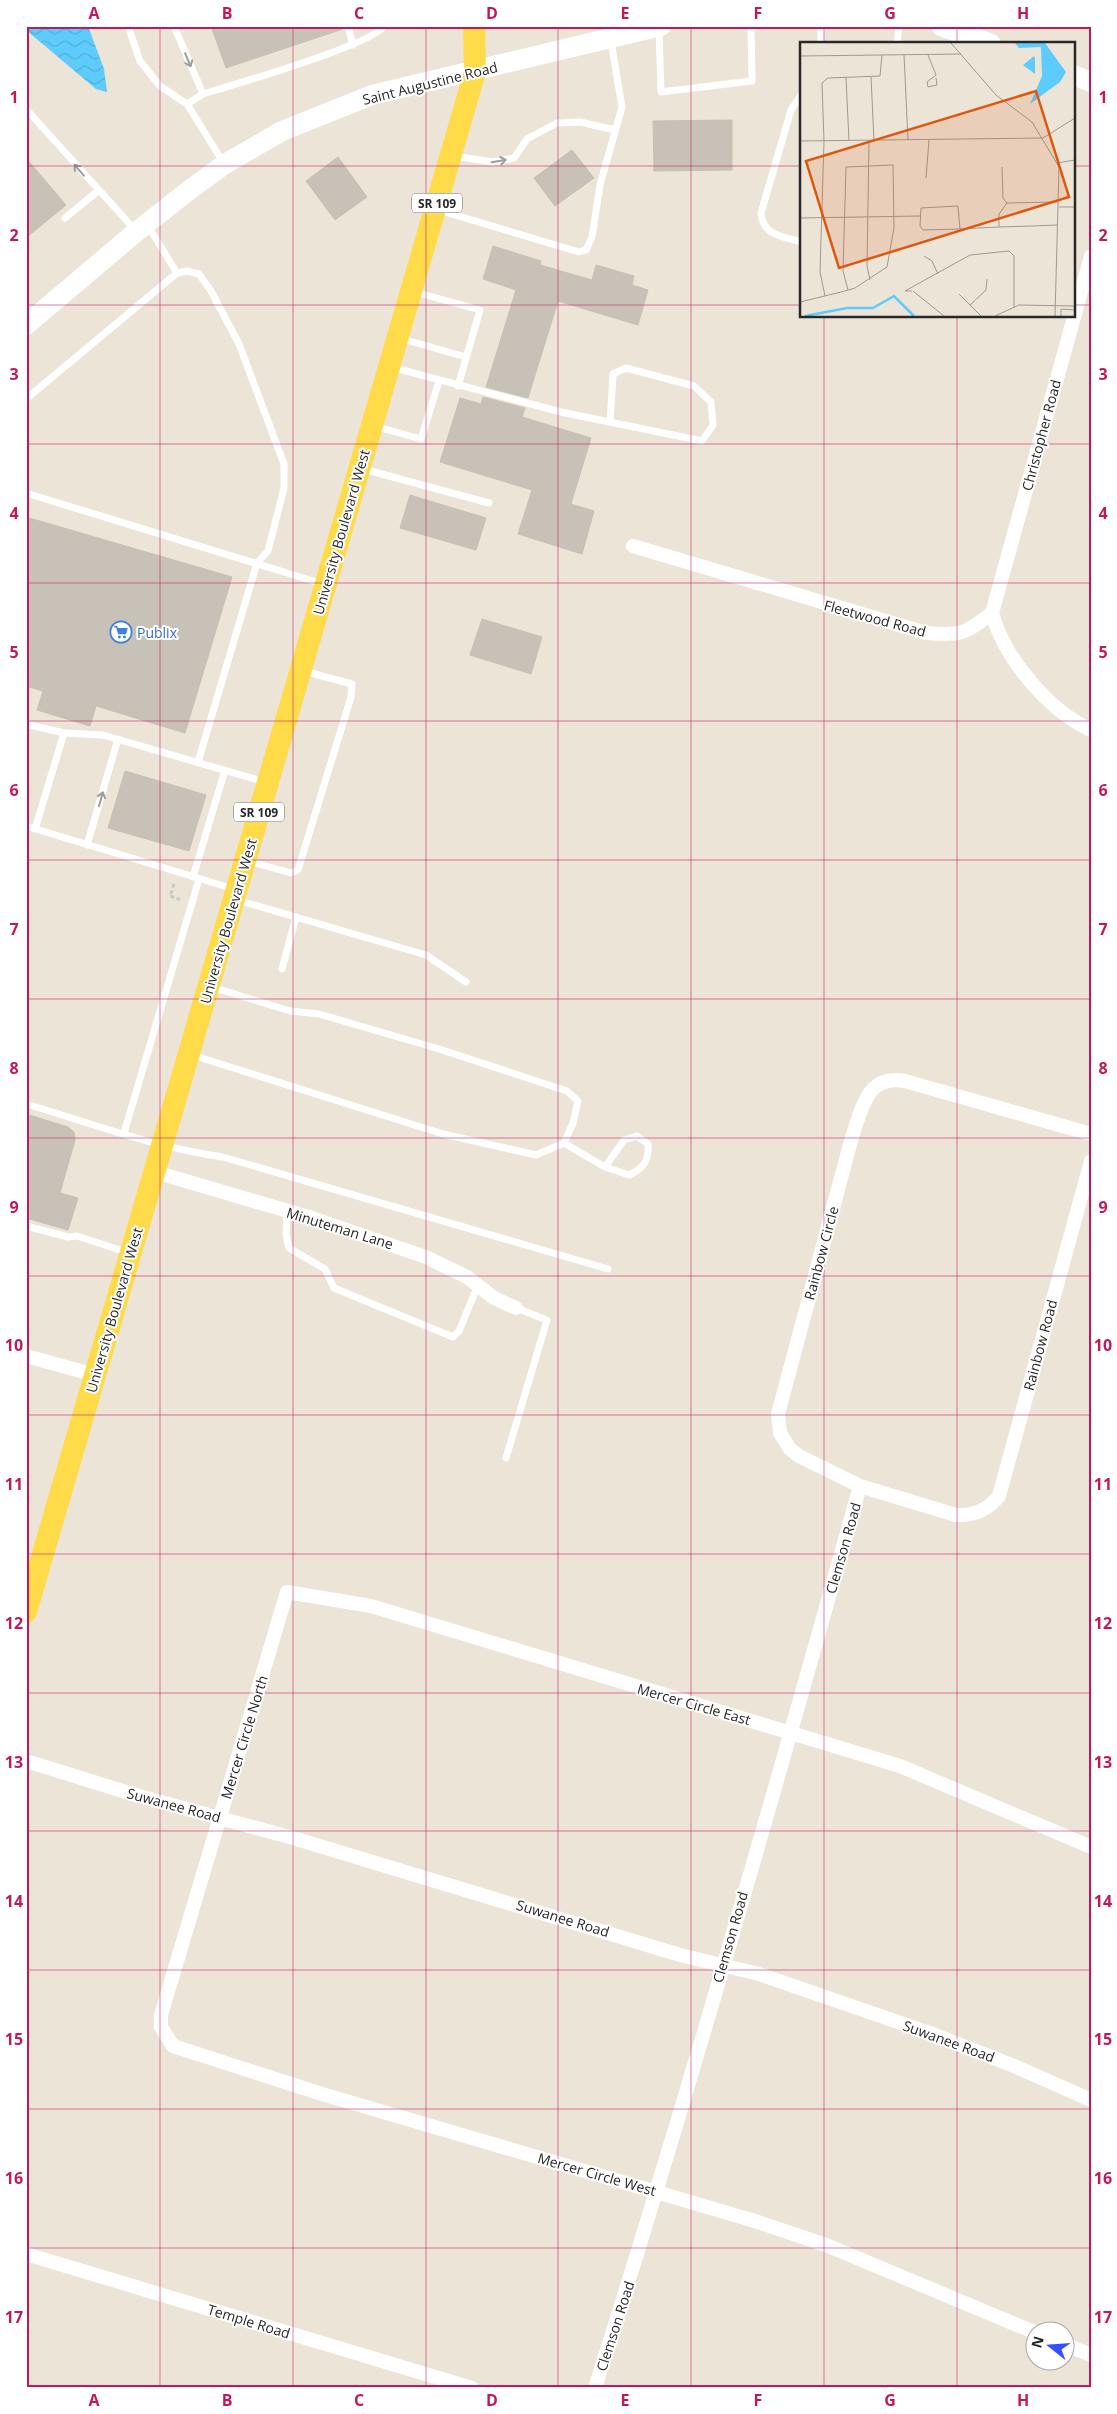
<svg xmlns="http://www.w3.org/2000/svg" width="1117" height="2414" viewBox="0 0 1117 2414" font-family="'Open Sans',sans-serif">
  <defs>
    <pattern id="water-waves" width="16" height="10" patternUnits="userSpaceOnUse" patternTransform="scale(1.25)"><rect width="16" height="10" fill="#5dccfc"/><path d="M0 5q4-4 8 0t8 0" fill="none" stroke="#51afd8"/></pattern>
  </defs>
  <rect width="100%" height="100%" fill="#ece4d7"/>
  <path fill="url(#water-waves)" d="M26,26h62l16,43 3,23 -11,-3 -70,-59z"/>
  <g fill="#c7c1b7" stroke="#c8c0b1">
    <path d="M211,26h132v3l-117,39z"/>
    <path d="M732,120v50l-78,1 -1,-50z"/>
    <path d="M572,150l22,28 -39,28 -21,-28z"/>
    <path d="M338,157l29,40 -32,23 -29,-39z"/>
    <path d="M26,158l40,47 -40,33z"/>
    <path d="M493,246l48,15 -1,4 52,15 4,-15 38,11 -2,9 16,5 -10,35 -80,-24 -30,97 -42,-11 30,-97 -33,-11z"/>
    <path d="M483,397l42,11 -3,9 69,21 -20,66 23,7 -12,43 -64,-20 14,-44 -92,-28 20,-64 21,6z"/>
    <path d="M410,495l76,23 -10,32 -76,-22z"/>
    <path d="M26,517l206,60 -47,156 -89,-27 -6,20 -53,-16 6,-19 -17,-5z"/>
    <path d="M482,619l60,18 -11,37 -61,-19z"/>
    <path d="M125,771l81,24 -17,56 -81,-23z"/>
    <path d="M26,1114l42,13 6,5 1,8 -15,53 18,5 -10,32 -42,-12z"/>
  </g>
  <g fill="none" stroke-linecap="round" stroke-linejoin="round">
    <path stroke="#c7c7c7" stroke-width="3" stroke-dasharray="4 2.5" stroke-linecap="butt" d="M174,884l-4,12 11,4"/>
    <g stroke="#fff" stroke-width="7">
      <path d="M128,26l12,35 20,25 27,18 36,58"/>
      <path d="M174,26l29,68"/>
      <path d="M348,26l5,19"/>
      <path d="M659,29l2,63 91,-11 -1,-55"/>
      <path d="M821,44v-18"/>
      <path d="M897,44l2,-18"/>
      <path d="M801,95l-10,15 -30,103c2,23 21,23 40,29"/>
      <path d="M187,104l16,-10c27,-8 171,-50 181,-68"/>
      <path d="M26,109l110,122"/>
      <path d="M454,156l39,6 21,-4 13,-19 30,-16 23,-1 35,8"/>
      <path d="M438,210l141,42 7,-2 6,-13 8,-52 22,-78 -11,-66"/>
      <path d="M65,218l33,-27"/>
      <path d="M148,226l29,47"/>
      <path d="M415,292l65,18 -22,76"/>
      <path d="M399,338l67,19"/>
      <path d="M391,367l170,45 141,29 11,-16 -2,-23 -17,-16 -68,-18 -13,6 -3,48"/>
      <path d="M26,399l151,-126 10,-2 12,3 12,17 28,53 45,120v24l-16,63 -11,12 -59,199"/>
      <path d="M374,426l47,13 18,-58"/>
      <path d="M363,469l126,34"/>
      <path d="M26,493l297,91"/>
      <path d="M26,724l38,9 39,2 162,47"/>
      <path d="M26,826l208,63"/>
      <path d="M35,829l29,-96"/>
      <path d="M87,845l31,-106"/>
      <path d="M248,861l43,12 7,-3 53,-173 1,-13 -49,-13"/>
      <path d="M193,877l32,-107"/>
      <path d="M237,900l189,55 40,27"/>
      <path d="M282,969l14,-52"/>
      <path d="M212,987l78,24 29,3 120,35 128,42 11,10 -5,22 -9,20"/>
      <path d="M192,1055l251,79 93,21 28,-12 41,24 24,8c15,-7 20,-14 19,-31l-11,-8 -13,4 -19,27"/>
      <path d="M26,1104c65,19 130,44 197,53l385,112"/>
      <path d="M124,1133l75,-254"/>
      <path d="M287,1211l-1,24 3,13 36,21 9,19 119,49 6,-6 19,-46"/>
      <path d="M26,1226l42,11 9,-1 52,17"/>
      <path d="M506,1458l41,-138 -31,-12"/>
    </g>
    <g stroke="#fff" stroke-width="14">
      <path d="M1091,256l-99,357c12,45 57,98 99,117"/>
      <path d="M633,546l293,87c34,3 39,1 66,-20"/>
      <path d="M1091,1134l-186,-53c-11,-2 -23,-1 -32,8 -14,14 -26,68 -32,89 -21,79 -42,157 -63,236l2,19 10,16 9,7 61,30 96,29c18,1 32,-5 43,-19l92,-335"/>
      <path d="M155,1172l157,46 114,39 41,20 27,21 22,10"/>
      <path d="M26,1356l69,19"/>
      <path d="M26,1761l113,35 154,42 387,117 79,19 171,59 84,33 77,34"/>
      <path d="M26,2254l446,134"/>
      <path d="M1034,2332l-208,-87 -71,-24 -433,-127 -149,-48 -12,-19v-12l126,-423 84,14 529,160 191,81"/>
      <path d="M1064,2344l27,11"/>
      <path d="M595,2388c95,-299 181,-601 265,-902"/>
    </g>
    <g stroke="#fff" stroke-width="20">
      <path d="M941,26l50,18"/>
      <path d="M1073,75l18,7"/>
      <path d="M26,325l110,-93 56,-44 33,-24 57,-33 90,-36 289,-69"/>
    </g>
    <path stroke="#ffdb4a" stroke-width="22" d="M26,1612l449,-1540 -1,-46"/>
  </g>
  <defs><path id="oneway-shaft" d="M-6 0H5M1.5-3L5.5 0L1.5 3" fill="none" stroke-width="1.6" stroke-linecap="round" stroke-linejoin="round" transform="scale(1.25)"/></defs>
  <g stroke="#9e9e9e">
    <use href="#oneway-shaft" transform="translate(188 60) rotate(67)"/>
    <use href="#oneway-shaft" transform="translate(499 161) rotate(-9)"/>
    <use href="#oneway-shaft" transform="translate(79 170) rotate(-131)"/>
    <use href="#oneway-shaft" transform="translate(101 799) rotate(-74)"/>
  </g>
  <path fill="none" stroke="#c2185b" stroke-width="1" stroke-opacity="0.55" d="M160,26v2362M293,26v2362M426,26v2362M558,26v2362M691,26v2362M824,26v18M957,26v18M26,166h775M1073,166h18M26,305h775M1073,305h18M824,316v2072M957,316v2072M26,444h1065M26,583h1065M26,721h1065M26,860h1065M26,999h1065M26,1138h1065M26,1276h1065M26,1415h1065M26,1554h1065M26,1693h1065M26,1831h1065M26,1970h1065M26,2109h1065M26,2248h1065"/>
  <defs>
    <g id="supermarket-ring" transform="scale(1.125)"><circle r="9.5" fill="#fff" stroke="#3f7fe0" stroke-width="1.5"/><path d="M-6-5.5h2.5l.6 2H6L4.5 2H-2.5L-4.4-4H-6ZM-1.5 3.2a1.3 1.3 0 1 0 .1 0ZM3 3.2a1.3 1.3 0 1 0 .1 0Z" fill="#3f7fe0"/></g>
  </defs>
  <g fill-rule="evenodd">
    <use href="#supermarket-ring" x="121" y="632"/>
  </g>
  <g text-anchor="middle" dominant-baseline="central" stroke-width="4" stroke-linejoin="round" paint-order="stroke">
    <g fill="#fff" stroke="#686868" stroke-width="1">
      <rect x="412" y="193.5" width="50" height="19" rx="4"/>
      <rect x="234" y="802.5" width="50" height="19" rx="4"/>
    </g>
    <g font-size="12" font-weight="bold" fill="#282828">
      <text x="437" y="203">SR 109</text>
      <text x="259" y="812">SR 109</text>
    </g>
    <g font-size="14" fill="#282828" stroke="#fff">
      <text transform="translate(430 83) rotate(-14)">Saint Augustine Road</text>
      <text transform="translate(1041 435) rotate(-75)">Christopher Road</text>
      <text transform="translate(341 532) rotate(-74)">University Boulevard West</text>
      <text transform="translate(875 618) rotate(15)">Fleetwood Road</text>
      <text transform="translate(228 921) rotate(-74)">University Boulevard West</text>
      <text transform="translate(340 1228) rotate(17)">Minuteman Lane</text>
      <text transform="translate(821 1253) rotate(-75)">Rainbow Circle</text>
      <text transform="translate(114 1310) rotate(-74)">University Boulevard West</text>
      <text transform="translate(1040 1345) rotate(-75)">Rainbow Road</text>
      <text transform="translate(843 1548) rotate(-74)">Clemson Road</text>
      <text transform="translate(694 1704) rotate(16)">Mercer Circle East</text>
      <text transform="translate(244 1737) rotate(-73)">Mercer Circle North</text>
      <text transform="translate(174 1805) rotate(15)">Suwanee Road</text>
      <text transform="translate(563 1918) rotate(17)">Suwanee Road</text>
      <text transform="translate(730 1937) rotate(-74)">Clemson Road</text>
      <text transform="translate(949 2041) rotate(20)">Suwanee Road</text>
      <text transform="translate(597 2174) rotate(16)">Mercer Circle West</text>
      <text transform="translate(249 2321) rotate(17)">Temple Road</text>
      <text transform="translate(615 2326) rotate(-72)">Clemson Road</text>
    </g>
    <g font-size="14" fill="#366cbe" stroke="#fff" text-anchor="start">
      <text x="137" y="632">Publix</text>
    </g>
  </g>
  <g transform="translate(800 42)">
    <rect width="275" height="275" fill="#ece4d7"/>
    <path d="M215,1h30l21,29 -6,10 -30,22 12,-28 -1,-29 -22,1zM234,14l1,3v15l-12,-9z" fill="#5dccfc"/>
    <path fill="none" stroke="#5dccfc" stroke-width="2.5" d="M5,274l42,-8h26l21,-12 20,20"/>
    <path fill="none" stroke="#9e9991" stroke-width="1" d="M151,1l45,52 36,27 27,45 -4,149M104,13l4,85M128,13l8,20 -9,7 1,5 9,-2 -1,-7M0,14l161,-2M71,35l3,64M46,36l3,63M0,99l243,-3 32,-20M69,99l-2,125 3,14M257,121l18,-3M202,125l1,31 4,5M126,136l3,-38M207,161l50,-1M259,165h16M0,176l120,-2M199,185v-13l8,-11M160,187l-2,-23 -37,2 -1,18 3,4 37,-1 39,-2 32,-1 26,-1M124,214l8,5 6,13M112,249h-7l65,-36 39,-4 5,5v51M113,249l31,25M159,252l22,22M25,254l-5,-24 4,-131 -2,-58 6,-5 52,-2 2,-21M0,260l41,-10 7,-2 4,-1 3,-1 32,-21 7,-39 -1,-63 -47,2 -3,104 5,19M170,263l16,-15 1,-11M195,274l24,-11 56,1M261,274v-7l14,1"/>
    <path fill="#de570d" fill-opacity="0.15" stroke="#de570d" stroke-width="2.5" d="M236,49l33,106 -230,71 -33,-107z"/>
    <rect width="275" height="275" fill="none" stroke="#282828" stroke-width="2.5"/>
  </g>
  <rect width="1117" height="2414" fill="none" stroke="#ffffff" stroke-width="55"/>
  <g transform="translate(1050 2346) rotate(287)"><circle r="24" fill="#ffffff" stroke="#a9a9a9"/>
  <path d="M0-4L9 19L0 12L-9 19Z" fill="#3250ff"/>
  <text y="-8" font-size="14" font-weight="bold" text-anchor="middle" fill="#282828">N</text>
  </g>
  <rect x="28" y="28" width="1062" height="2358" fill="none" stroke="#c2185b" stroke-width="2"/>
  <g font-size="16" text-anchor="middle" font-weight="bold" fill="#c2185b">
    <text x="94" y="19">A</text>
    <text x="227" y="19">B</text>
    <text x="359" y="19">C</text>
    <text x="492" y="19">D</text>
    <text x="625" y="19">E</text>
    <text x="758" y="19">F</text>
    <text x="890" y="19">G</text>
    <text x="1023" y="19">H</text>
    <text x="14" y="103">1</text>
    <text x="1103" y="103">1</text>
    <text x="14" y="241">2</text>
    <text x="1103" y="241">2</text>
    <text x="14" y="380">3</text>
    <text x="1103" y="380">3</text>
    <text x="14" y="519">4</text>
    <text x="1103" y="519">4</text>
    <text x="14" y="658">5</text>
    <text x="1103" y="658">5</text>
    <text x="14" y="796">6</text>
    <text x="1103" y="796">6</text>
    <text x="14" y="935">7</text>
    <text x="1103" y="935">7</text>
    <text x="14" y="1074">8</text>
    <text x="1103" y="1074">8</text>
    <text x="14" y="1213">9</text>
    <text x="1103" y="1213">9</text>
    <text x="14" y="1351">10</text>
    <text x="1103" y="1351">10</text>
    <text x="14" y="1490">11</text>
    <text x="1103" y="1490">11</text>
    <text x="14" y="1629">12</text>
    <text x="1103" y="1629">12</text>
    <text x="14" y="1768">13</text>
    <text x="1103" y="1768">13</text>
    <text x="14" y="1907">14</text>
    <text x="1103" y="1907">14</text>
    <text x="14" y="2045">15</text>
    <text x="1103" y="2045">15</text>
    <text x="14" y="2184">16</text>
    <text x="1103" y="2184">16</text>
    <text x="14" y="2323">17</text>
    <text x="1103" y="2323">17</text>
    <text x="94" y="2406">A</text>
    <text x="227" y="2406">B</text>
    <text x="359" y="2406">C</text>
    <text x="492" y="2406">D</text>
    <text x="625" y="2406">E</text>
    <text x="758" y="2406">F</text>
    <text x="890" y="2406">G</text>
    <text x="1023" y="2406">H</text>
  </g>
</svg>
